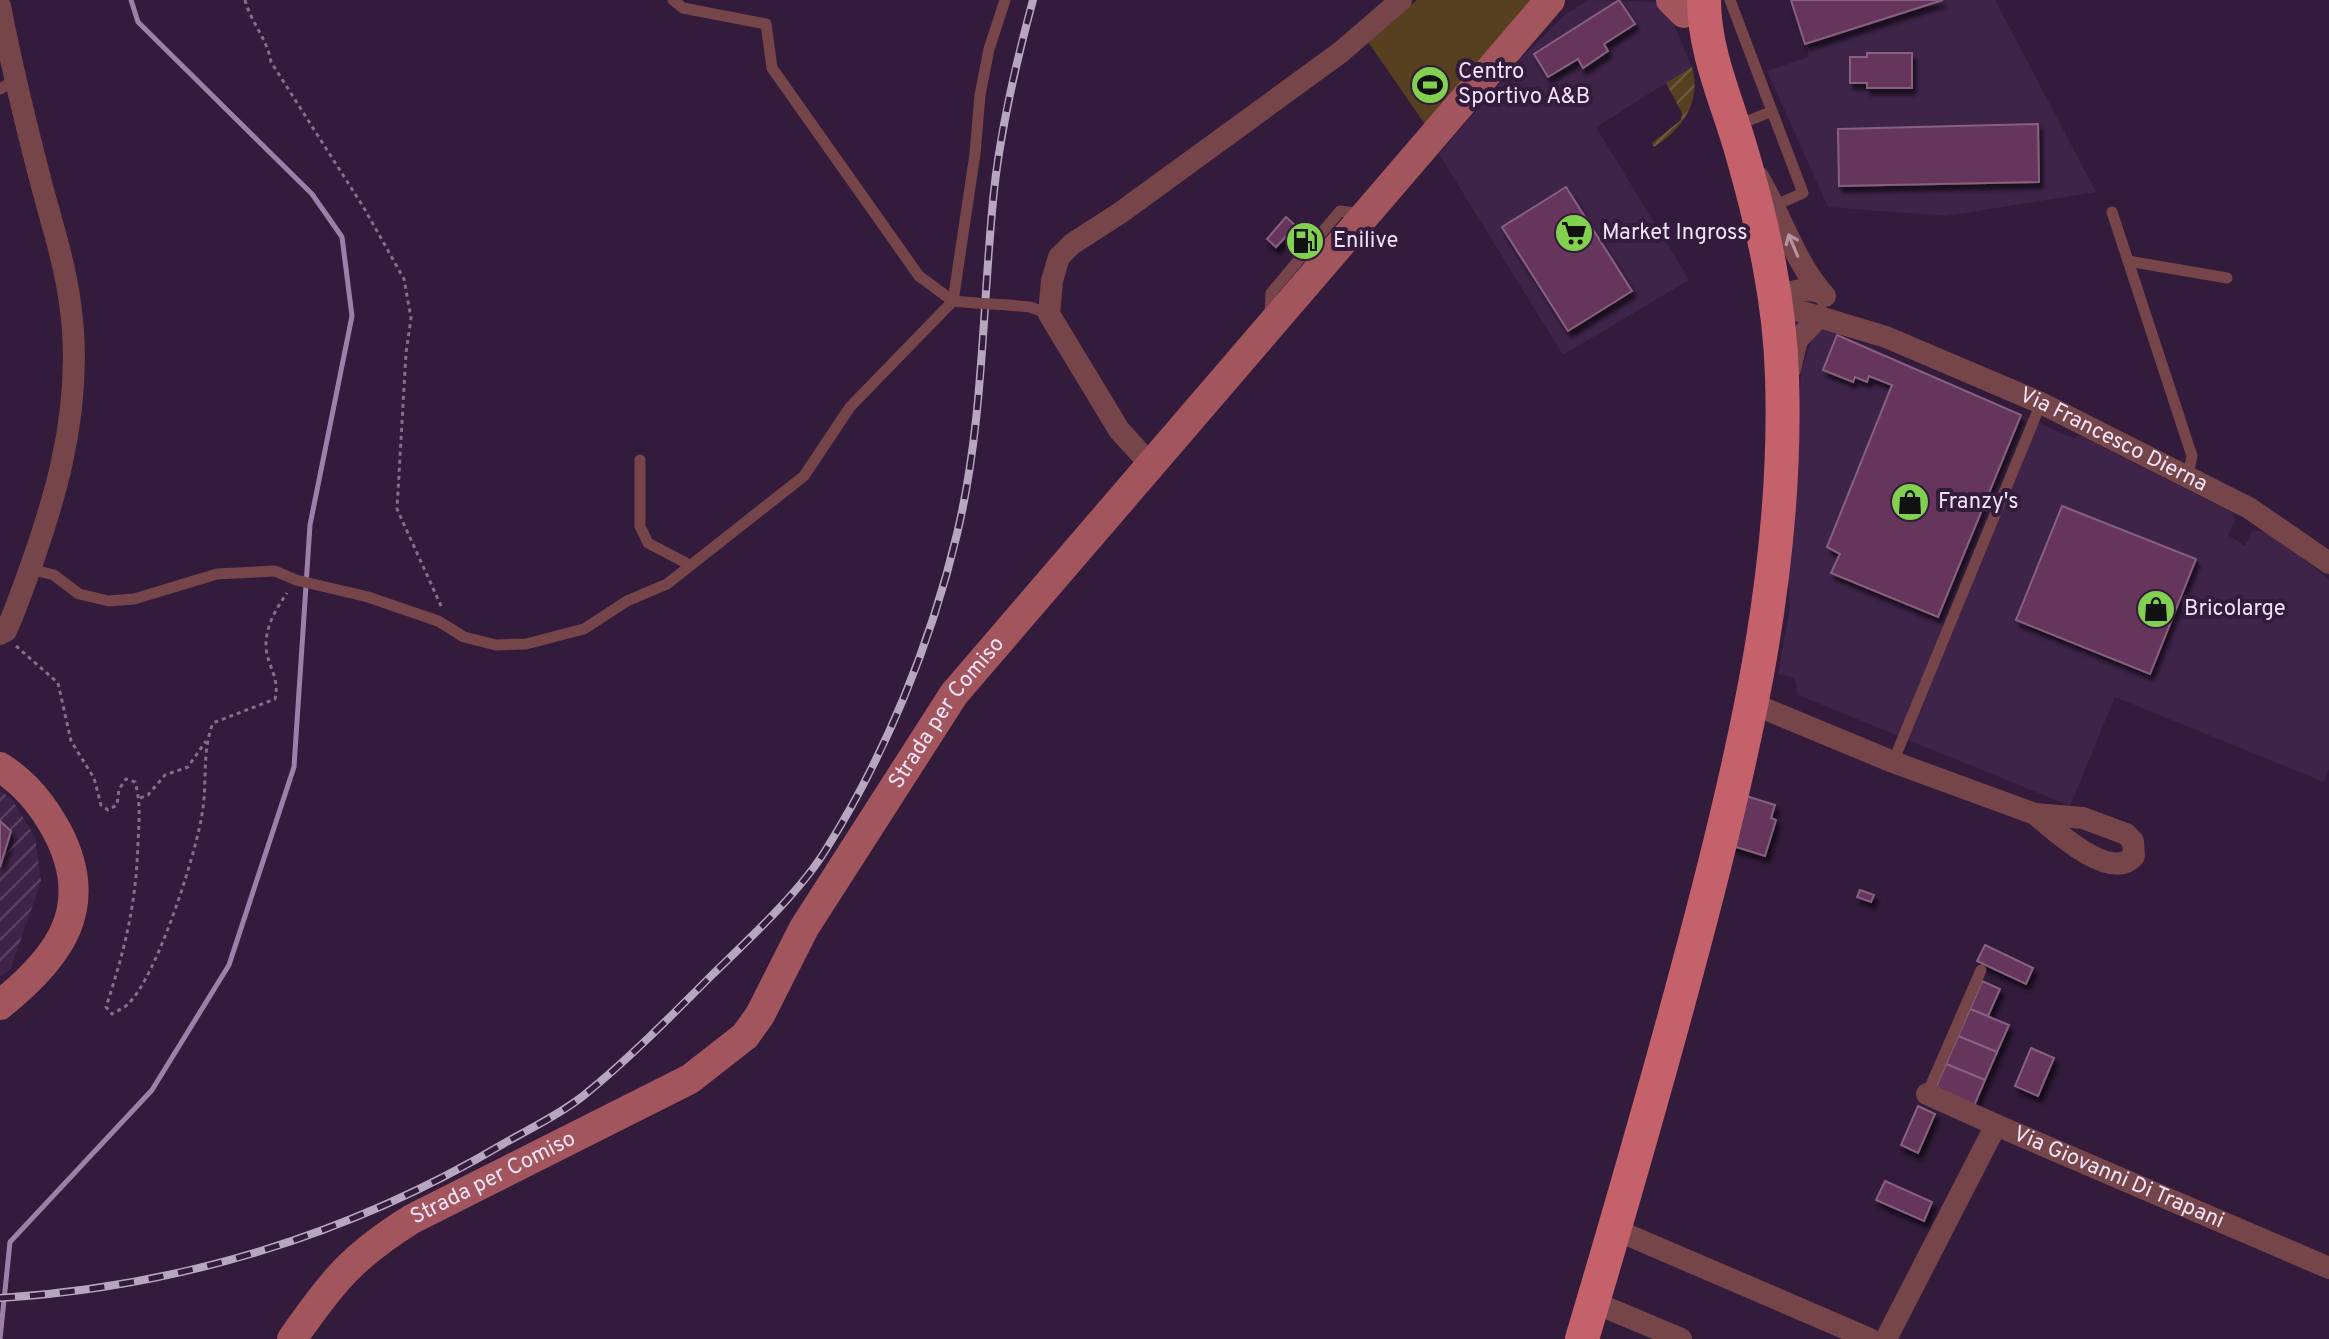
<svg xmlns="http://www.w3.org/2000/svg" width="2329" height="1339" viewBox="0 0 2329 1339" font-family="Overpass,sans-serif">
  <defs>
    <pattern id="industrial-furrows" width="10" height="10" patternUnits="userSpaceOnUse" patternTransform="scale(2)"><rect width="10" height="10" fill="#3f244a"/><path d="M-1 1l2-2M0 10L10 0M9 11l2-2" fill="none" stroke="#5b4465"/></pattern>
    <pattern id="garden-furrows" width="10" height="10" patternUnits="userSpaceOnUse" patternTransform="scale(2)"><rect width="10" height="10" fill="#57401f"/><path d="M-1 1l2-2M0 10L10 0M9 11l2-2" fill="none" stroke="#705b40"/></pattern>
    <filter id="shadow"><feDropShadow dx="3.5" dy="6" stdDeviation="2" flood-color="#0009"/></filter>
  </defs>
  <rect width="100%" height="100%" fill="#321b3b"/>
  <g fill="#3f244a">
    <path d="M1589,0l67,2 15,16 21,49 -96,60 93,153 -126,75 -124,-201 84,-98 43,-42z"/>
    <path d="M1791,0h204l101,192 -150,24 -118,-9 -61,-136 42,-14z"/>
    <path d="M1840,326l-3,9 236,103 6,-3 154,78 2,8 -7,14 17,11 7,-15 18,1 59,48v189l-5,13 -209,-85 -45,109 -272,-111 -3,-17 -17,-4 12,-66 -2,-33 13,-204 12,-34 6,-6z"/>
  </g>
  <path fill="url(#industrial-furrows)" d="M0,791l11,7 24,39 6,44 -30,87 -11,9z"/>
  <path fill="url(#garden-furrows)" d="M1692,67c10,34 -10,63 -38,80l-2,-4 29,-23 1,-7 -16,-30z"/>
  <path fill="#57401f" d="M1417,0h117l-107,127 -59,-85z"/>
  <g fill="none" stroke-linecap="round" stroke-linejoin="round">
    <path stroke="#9d80aa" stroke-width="5" d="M0,1339l10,-97 142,-152 77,-125 65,-198 16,-242 42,-209 -10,-79 -30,-43 -174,-172 -7,-22"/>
  </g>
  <g fill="#65345b" stroke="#87617f" stroke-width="2" filter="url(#shadow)">
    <path d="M1619,0l16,24 -31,20 4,7 -25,17 -5,-9 -30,18 -14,-23z"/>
    <path d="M1791,0h152l-138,44z"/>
    <path d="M1867,53h45v35h-45v-5h-17v-26h17z"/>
    <path d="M2038,124l1,58 -200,4 -1,-57z"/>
    <path d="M1566,187l66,104 -64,40 -66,-104z"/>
    <path d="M1286,217l10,9 -20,21 -9,-8z"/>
    <path d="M1308,223l15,14 -13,14 -15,-13z"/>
    <path d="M1837,335l184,80 -83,202 -107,-44 9,-19 -13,-7 65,-162 -23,-9 -2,6 -12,-5 -2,5 -30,-12z"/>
    <path d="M2062,506l134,53 -46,115 -134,-54z"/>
    <path d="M1746,796l29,9 -4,13 5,2 -11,36 -35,-11z"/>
    <path d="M0,821l11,10 -11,36z"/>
    <path d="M1860,890l14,5 -3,7 -14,-5z"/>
    <path d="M1985,945l48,23 -7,16 -49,-23z"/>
    <path d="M1982,981l18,8 -12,27 -18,-7z"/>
    <path d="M1970,1009l39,16 -12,27 -39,-16z"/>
    <path d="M1958,1036l39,16 -12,28 -39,-16z"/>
    <path d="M2031,1048l23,10 -16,38 -23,-10z"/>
    <path d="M1946,1064l39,16 -11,26 -39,-17z"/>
    <path d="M1918,1106l17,8 -17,39 -17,-8z"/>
    <path d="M1885,1181l47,21 -8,19 -48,-21z"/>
  </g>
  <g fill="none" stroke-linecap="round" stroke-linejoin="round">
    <g stroke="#826f8a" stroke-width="3" stroke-dasharray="4 4" stroke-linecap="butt">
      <path d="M245,0c6,23 22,38 26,62l93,146 40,71 7,39 -5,35 -9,156 45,99"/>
      <path d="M16,646l42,37 13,58 23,37 7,27 7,5 9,-5 2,-16 7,-10 9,3c6,20 4,40 3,61 -2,62 -13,106 -32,164l6,7c5,-3 12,-6 16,-10 29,-27 70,-155 75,-196 4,-29 -1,-57 10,-85l62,-24c5,-21 -7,-32 -9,-51 -1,-21 10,-39 21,-55"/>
      <path d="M140,798l8,-3 17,-20 23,-8 18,-26"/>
    </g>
    <g stroke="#764549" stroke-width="11">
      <path d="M673,0l10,8 83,16 6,44 147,208 34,25 22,-147 5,-59 9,-46 16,-49"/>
      <path d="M1730,0l73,193 -27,12"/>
      <path d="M0,89l15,-9"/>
      <path d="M1738,125l32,-13"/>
      <path d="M2112,212l80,244 -4,19"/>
      <path d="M2128,261l99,17"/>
      <path d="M1008,305l22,2 19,7"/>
      <path d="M1270,315l1,-22 69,-82 22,3"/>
      <path d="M640,460v66l8,17 42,22"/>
      <path d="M30,569l24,6 25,19 30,7 25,-2 83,-25 58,-3 21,9 72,17 70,24 26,16 32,8 30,-1 58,-15 43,-28 40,-17 137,-108 46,-69 103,-106 22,2"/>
      <path d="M1893,762l148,-359"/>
      <path d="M1927,1094l54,-124"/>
    </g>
    <g stroke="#764549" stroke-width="22">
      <path d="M0,6c12,62 27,123 43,184 10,37 22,75 27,113 16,109 -19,214 -58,314l-6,14 -6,3"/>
      <path d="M1758,177c24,39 36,85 67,119"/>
      <path id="s1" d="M1821,292c-18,-4 -33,-3 -45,12l110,33 155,66 208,105 80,55"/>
      <path d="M1790,369l7,-29 23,-24"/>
      <path d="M1151,465l-32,-35 -70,-116 3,-33 7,-24 13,-13 48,-31 221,-161 60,-52"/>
      <path d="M1751,703l142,59 142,52 48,4 43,16 7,7 1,15c-23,27 -80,-26 -99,-42"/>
      <path d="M1927,1094l69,31"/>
      <path d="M1614,1229l256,110"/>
      <path d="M1593,1302l88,37"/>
      <path id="s2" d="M1886,1339l110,-214 333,143"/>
    </g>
    <g stroke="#a2555d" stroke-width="30">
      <path d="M1671,0l13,13"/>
      <path d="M0,767c26,17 42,37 57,64 40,76 3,126 -57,174"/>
      <path id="s3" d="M292,1339c40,-57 59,-82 120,-120l278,-140 55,-43 15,-21 44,-87 150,-234 596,-694"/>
    </g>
    <path stroke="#c4616b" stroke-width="34" d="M1582,1339c42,-141 83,-283 120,-425 46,-176 86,-354 80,-537 -2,-76 -19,-151 -40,-224 -14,-50 -38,-100 -38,-153"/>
    <g stroke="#b6a6be" stroke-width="8">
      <path id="rail" d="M0,1298c178,-11 349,-63 503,-154 26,-15 56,-29 80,-48 46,-37 87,-79 129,-121 36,-35 87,-82 113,-124 60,-95 106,-208 132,-317 27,-113 25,-228 37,-343 7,-65 22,-128 39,-191"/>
    </g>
    <use href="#rail" stroke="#321b3b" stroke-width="5" stroke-dasharray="15" stroke-linecap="butt"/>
    <path stroke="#764549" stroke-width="11" d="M975,303l33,2"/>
  </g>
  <defs><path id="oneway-shaft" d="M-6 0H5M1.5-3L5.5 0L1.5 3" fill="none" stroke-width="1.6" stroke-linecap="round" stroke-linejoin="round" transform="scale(2)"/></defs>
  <use stroke="#b494a0" href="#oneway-shaft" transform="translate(1793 245) rotate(-113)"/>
  <defs>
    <g id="stadium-disc" transform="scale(2)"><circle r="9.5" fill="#82d04f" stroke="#321b3b"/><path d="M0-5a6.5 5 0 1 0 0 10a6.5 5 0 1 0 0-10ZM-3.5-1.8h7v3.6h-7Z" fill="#111"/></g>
    <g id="supermarket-disc" transform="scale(2)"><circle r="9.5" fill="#82d04f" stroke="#321b3b"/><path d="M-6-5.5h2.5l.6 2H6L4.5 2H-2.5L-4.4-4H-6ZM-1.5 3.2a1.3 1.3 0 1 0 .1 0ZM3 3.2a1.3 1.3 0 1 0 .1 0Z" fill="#111"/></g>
    <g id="fuel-disc" transform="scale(2)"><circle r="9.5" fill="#82d04f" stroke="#321b3b"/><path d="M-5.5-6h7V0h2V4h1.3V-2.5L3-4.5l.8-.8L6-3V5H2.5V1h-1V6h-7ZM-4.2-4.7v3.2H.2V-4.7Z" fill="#111"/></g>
    <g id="shop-disc" transform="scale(2)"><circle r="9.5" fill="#82d04f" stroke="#321b3b"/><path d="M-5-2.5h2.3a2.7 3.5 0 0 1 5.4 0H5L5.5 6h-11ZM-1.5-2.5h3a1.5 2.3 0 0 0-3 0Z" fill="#111"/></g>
  </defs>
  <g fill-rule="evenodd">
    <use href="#stadium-disc" x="1430" y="85"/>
    <use href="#supermarket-disc" x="1574" y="233"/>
    <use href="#fuel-disc" x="1305" y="241"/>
    <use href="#shop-disc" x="1910" y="502"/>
    <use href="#shop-disc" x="2156" y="609"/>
  </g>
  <g text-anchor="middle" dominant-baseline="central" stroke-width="8" stroke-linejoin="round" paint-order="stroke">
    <g font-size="22" fill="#f1e3f8" stroke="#321b3b" text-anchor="start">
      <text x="1458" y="72">Centro<tspan x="1458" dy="25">Sportivo A&amp;B</tspan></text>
      <text x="1602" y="233">Market Ingross</text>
      <text x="1333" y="241">Enilive</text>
      <text x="1938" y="502">Franzy's</text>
      <text x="2184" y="609">Bricolarge</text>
    </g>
    <g font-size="22" fill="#f1e3f8" stroke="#321b3b">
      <text stroke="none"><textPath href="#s1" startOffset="414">Via Francesco Dierna</textPath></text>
      <text stroke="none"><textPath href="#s3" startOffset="934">Strada per Comiso</textPath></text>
      <text stroke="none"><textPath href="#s3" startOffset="262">Strada per Comiso</textPath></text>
      <text stroke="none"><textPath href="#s2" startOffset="374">Via Giovanni Di Trapani</textPath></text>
    </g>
  </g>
</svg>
